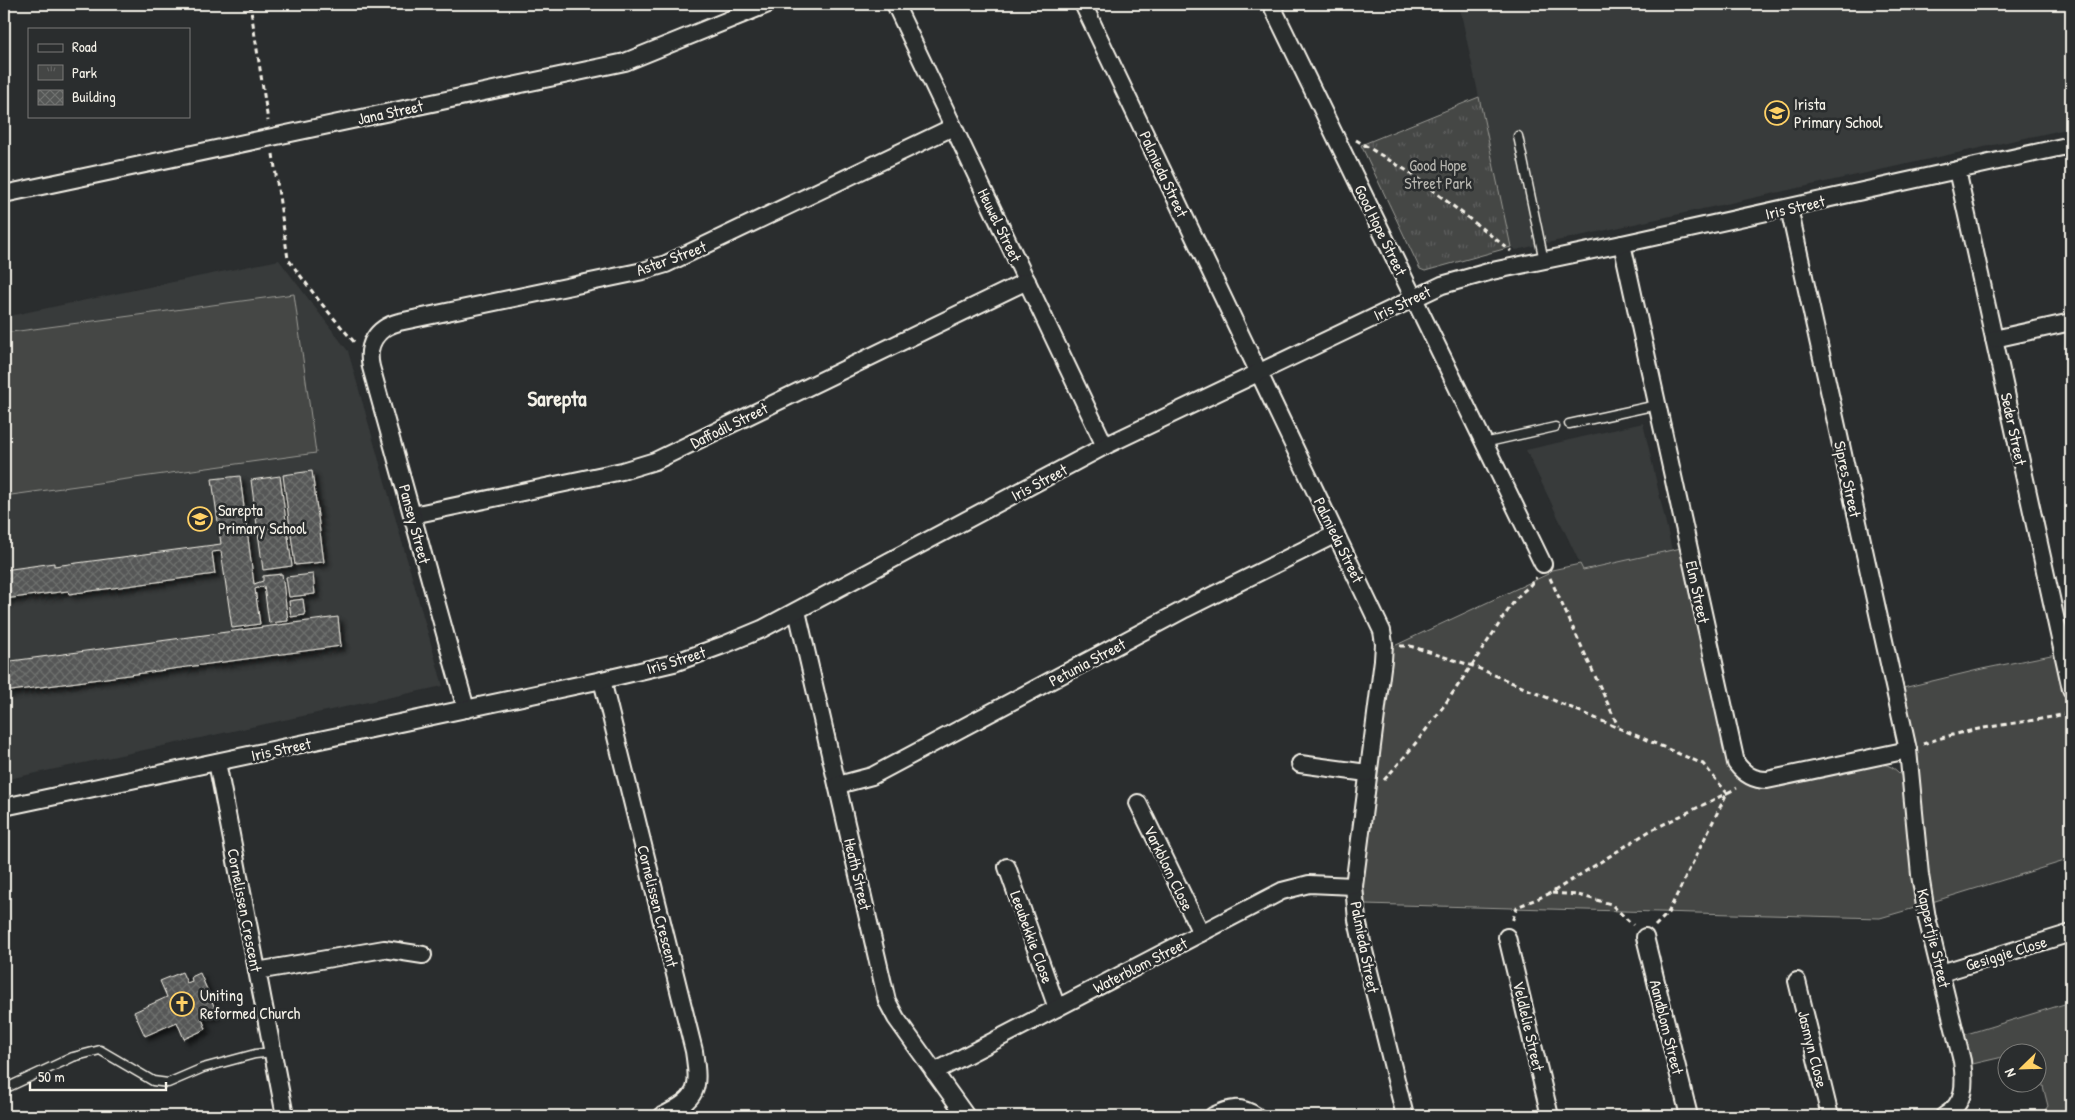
<svg xmlns="http://www.w3.org/2000/svg" width="2075" height="1120" viewBox="0 0 2075 1120" font-family="'Patrick Hand',sans-serif">
  <defs>
    <pattern id="park-tufts" width="24" height="20" patternUnits="userSpaceOnUse" patternTransform="scale(1.25)"><rect width="24" height="20" fill="#444645"/><path d="M3 7l-1-3M5 7V3M7 7l1-3M15 17l-1-3M17 17v-4M19 17l1-3" fill="none" stroke="#606160"/></pattern>
    <pattern id="building-cross-hatch" width="8" height="8" patternUnits="userSpaceOnUse" patternTransform="scale(1.25)"><rect width="8" height="8" fill="#555756"/><path d="M0 0l8 8M0 8l8-8" fill="none" stroke="#6e706e"/></pattern>
    <filter id="shadow"><feDropShadow dx="4.5" dy="4.5" stdDeviation="2.5" flood-color="#0009"/></filter>
  </defs>
  <rect width="100%" height="100%" fill="#2a2d2e"/>
  <filter id="ink" filterUnits="userSpaceOnUse"><feTurbulence type="fractalNoise" baseFrequency=".02" numOctaves="2"/><feDisplacementMap in="SourceGraphic" scale="10" xChannelSelector="R" yChannelSelector="G"/><feConvolveMatrix kernelMatrix="1 2 1 2 8 2 1 2 1" color-interpolation-filters="sRGB"/></filter>
  <g filter="url(#ink)">
    <g fill="#373a3a">
      <path d="M1459,4h612v124l-555,122 -5,-3z"/>
      <path d="M279,260l69,91 95,335 -439,94v-463z"/>
      <path d="M1643,423l29,127 -89,20 -57,-120z"/>
    </g>
    <g fill="#444645" stroke="#9c9c96">
      <path d="M294,294l22,159 -312,43v-163z"/>
      <path d="M1681,548l56,227 141,-12c14,2 22,8 27,20l13,124 -38,11 -516,-14 -2,-21 30,-236 156,-73 -1,-3 33,-7 3,6z"/>
      <path d="M2056,654l7,32 8,13v160l-139,43 -15,-145 -14,-69 79,-19z"/>
      <path d="M2071,1002v114h-30l7,-10 -10,-40v-14h-4l-1,-2 -10,2h-15l-1,4 -43,10 -7,-29z"/>
    </g>
    <path fill="url(#park-tufts)" stroke="#9c9c96" d="M1479,97l32,150 -86,24 -5,-2 -59,-124z"/>
    <g fill="url(#building-cross-hatch)" stroke="#f4f1e8" filter="url(#shadow)">
      <path d="M312,471l12,91 -29,3 -12,-90z"/>
      <path d="M240,476l14,108 9,-3v-5l19,-2 6,47 -19,2 -5,-37 -9,3 5,35 -28,4 -11,-77 -9,1 3,22 -146,20 -1,-3 -64,8v-29l50,-7v3l167,-22 -9,-65z"/>
      <path d="M280,476l12,90 -29,4 -12,-90z"/>
      <path d="M313,574l2,20 -26,3 -3,-20z"/>
      <path d="M303,599l2,16 -14,2 -2,-16z"/>
      <path d="M338,617l3,29 -337,46v-30z"/>
      <path d="M182,972l5,11 5,-2 -1,-4 9,-4 17,40 -9,4 -1,-3 -6,2 5,13 -22,10 -7,-17 -32,14 -11,-24 33,-15 -7,-16z"/>
    </g>
    <g fill="none" stroke-linecap="round" stroke-linejoin="round">
      <g stroke="#f4f1e8" stroke-width="11">
        <g id="lane">
          <path d="M1518,136l26,125"/>
          <path d="M1569,424l88,-19"/>
          <path d="M1484,443l71,-16"/>
          <path d="M4,1089l69,-32 27,-7 53,31 15,2 35,-15 52,-14 18,-2"/>
        </g>
      </g>
      <g stroke="#f4f1e8" stroke-width="20">
        <g id="street">
          <path d="M895,4l210,442"/>
          <path d="M1083,4l299,627 2,13 -1,16 -29,226 3,34 6,27 42,169"/>
          <path d="M1271,4l272,560"/>
          <path d="M1957,170l114,519"/>
          <path d="M4,194l621,-132 143,-58"/>
          <path d="M1789,208l119,542 12,125 7,43 35,143c3,22 4,43 -18,55"/>
          <path d="M1622,244l114,519c8,11 17,17 31,17l141,-30"/>
          <path d="M1994,339l77,-17"/>
          <path d="M413,515l209,-44 33,-10 372,-180"/>
          <path d="M797,611l90,390 9,17 70,98"/>
          <path d="M602,680l92,371c6,40 4,47 -32,65"/>
          <path d="M466,709l-95,-342c-5,-22 5,-39 28,-45l244,-51 23,-7 287,-137"/>
          <path d="M217,762l68,354"/>
          <path d="M1300,764l67,9"/>
          <path d="M838,785l34,-9 313,-167 151,-75"/>
          <path d="M1138,803l63,130"/>
          <path d="M4,807l598,-127 72,-17 52,-19 36,-15 343,-183 337,-161 50,-14 130,-27 449,-99"/>
          <path d="M1007,867l50,141"/>
          <path d="M1507,937l43,179"/>
          <path d="M1645,937l44,179"/>
          <path d="M257,971l127,-22 39,6"/>
          <path d="M1941,973l130,-40"/>
          <path d="M1797,981l33,135"/>
          <path d="M934,1072l348,-181 27,-7 45,2"/>
          <path d="M1213,1116c16,-8 27,-11 43,0"/>
        </g>
      </g>
      <g stroke="#f4f1e8" stroke-width="3" stroke-dasharray="5 4" stroke-linecap="butt">
        <path d="M250,4l18,117"/>
        <path d="M1356,140l53,32 102,79"/>
        <path d="M273,154l15,105 32,43 35,41"/>
        <path d="M1550,578l68,148"/>
        <path d="M1400,646h10l63,20 230,98 24,29 -79,39 -97,61 -34,14 -5,15"/>
        <path d="M1923,744c25,-9 53,-15 79,-19 24,-4 47,-6 69,-13"/>
        <path d="M1384,780c50,-54 89,-117 129,-177 6,-10 17,-15 23,-26"/>
        <path d="M1552,893l26,2 33,9 22,21"/>
        <path d="M1655,926l13,-13 59,-120 10,-5"/>
      </g>
      <use href="#lane" stroke="#2a2d2e" stroke-width="8"/>
      <use href="#street" stroke="#2a2d2e" stroke-width="16"/>
    </g>
  </g>
  <defs>
    <g id="school-ring" transform="scale(1.25)"><circle r="9.5" fill="#2a2d2e" stroke="#ffd166" stroke-width="1.5"/><path d="M0-5L7-2L0 1L-7-2ZM-4 1L0 2.5L4 1V4Q0 6-4 4Z" fill="#ffd166"/></g>
    <g id="church-ring" transform="scale(1.25)"><circle r="9.5" fill="#2a2d2e" stroke="#ffd166" stroke-width="1.5"/><path d="M-1.2-6h2.4v3.5h3.3v2.4h-3.3V6h-2.4V-.1h-3.3v-2.4h3.3Z" fill="#ffd166"/></g>
  </defs>
  <g fill-rule="evenodd">
    <use href="#school-ring" x="1777" y="113"/>
    <use href="#school-ring" x="200" y="519"/>
    <use href="#church-ring" x="182" y="1004"/>
  </g>
  <g text-anchor="middle" dominant-baseline="central" stroke-width="5" stroke-linejoin="round" paint-order="stroke">
    <g font-size="16" fill="#f4f1e8" stroke="#2a2d2e" text-anchor="start">
      <text x="1794" y="104">Irista<tspan x="1794" dy="18">Primary School</tspan></text>
      <text x="218" y="510">Sarepta<tspan x="218" dy="18">Primary School</tspan></text>
      <text x="200" y="995">Uniting<tspan x="200" dy="18">Reformed Church</tspan></text>
    </g>
    <g font-size="16" fill="#f4f1e8" stroke="#2a2d2e">
      <text transform="translate(390 112) rotate(-12)">Jana Street</text>
      <text transform="translate(1164 174) rotate(65)">Palmieda Street</text>
      <text transform="translate(1795 207) rotate(-13)">Iris Street</text>
      <text transform="translate(1000 225) rotate(64)">Heuwel Street</text>
      <text transform="translate(1381 230) rotate(64)">Good Hope Street</text>
      <text transform="translate(671 258) rotate(-20)">Aster Street</text>
      <text transform="translate(1402 303) rotate(-25)">Iris Street</text>
      <text transform="translate(729 425) rotate(-26)">Daffodil Street</text>
      <text transform="translate(2014 429) rotate(78)">Seder Street</text>
      <text transform="translate(1848 479) rotate(78)">Sipres Street</text>
      <text transform="translate(1039 482) rotate(-28)">Iris Street</text>
      <text transform="translate(415 524) rotate(75)">Pansey Street</text>
      <text transform="translate(1339 540) rotate(64)">Palmieda Street</text>
      <text transform="translate(1698 592) rotate(78)">Elm Street</text>
      <text transform="translate(676 660) rotate(-17)">Iris Street</text>
      <text transform="translate(1087 662) rotate(-28)">Petunia Street</text>
      <text transform="translate(281 749) rotate(-12)">Iris Street</text>
      <text transform="translate(1169 868) rotate(64)">Varkblom Close</text>
      <text transform="translate(858 874) rotate(77)">Heath Street</text>
      <text transform="translate(658 906) rotate(76)">Cornelissen Crescent</text>
      <text transform="translate(245 910) rotate(79)">Cornelissen Crescent</text>
      <text transform="translate(1032 937) rotate(70)">Leeubekkie Close</text>
      <text transform="translate(1934 938) rotate(77)">Kappertjie Street</text>
      <text transform="translate(1365 947) rotate(79)">Palmieda Street</text>
      <text transform="translate(2006 953) rotate(-17)">Gesiggie Close</text>
      <text transform="translate(1140 965) rotate(-27)">Waterblom Street</text>
      <text transform="translate(1529 1026) rotate(77)">Veldlelie Street</text>
      <text transform="translate(1667 1027) rotate(76)">Aandblom Street</text>
      <text transform="translate(1813 1049) rotate(76)">Jasmyn Close</text>
    </g>
    <g font-size="16" fill="#b6b5af" stroke="#2a2d2e">
      <text x="1438" y="165">Good Hope<tspan x="1438" dy="18">Street Park</tspan></text>
    </g>
    <g font-size="21" font-weight="bold" fill="#f4f1e8" stroke="#2a2d2e">
      <text x="557" y="398">Sarepta</text>
    </g>
  </g>
  <rect width="2075" height="1120" fill="none" stroke="#2a2d2e" stroke-width="20"/>
  <rect x="10" y="10" width="2055" height="1100" fill="none" stroke="#f4f1e8" stroke-width="2" filter="url(#ink)"/>
  <rect x="28" y="28" width="162" height="90" fill="#2a2d2e" stroke="#7b7b78"/>
  <rect x="38" y="44" width="25" height="8" fill="#2a2d2e" stroke="#7b7b78"/>
  <text x="72" y="52" font-size="15" fill="#f4f1e8">Road</text>
  <rect x="38" y="65" width="25" height="15" fill="url(#park-tufts)" stroke="#7b7b78"/>
  <text x="72" y="78" font-size="15" fill="#f4f1e8">Park</text>
  <rect x="38" y="90" width="25" height="15" fill="url(#building-cross-hatch)" stroke="#7b7b78"/>
  <text x="72" y="102" font-size="15" fill="#f4f1e8">Building</text>
  <g transform="translate(2022 1068) rotate(247)"><circle r="24" fill="#2a2d2e" stroke="#7b7b78"/>
  <path d="M0-4L9 19L0 12L-9 19Z" fill="#ffd166"/>
  <text y="-8" font-size="14" font-weight="bold" text-anchor="middle" fill="#f4f1e8">N</text>
  </g>
  <path d="M30 1082v8h136v-8" fill="none" stroke="#f4f1e8" stroke-width="2.5"/>
  <text x="38" y="1082" font-size="15" fill="#f4f1e8" stroke="#2a2d2e" stroke-width="4" paint-order="stroke">50 m</text>
</svg>
